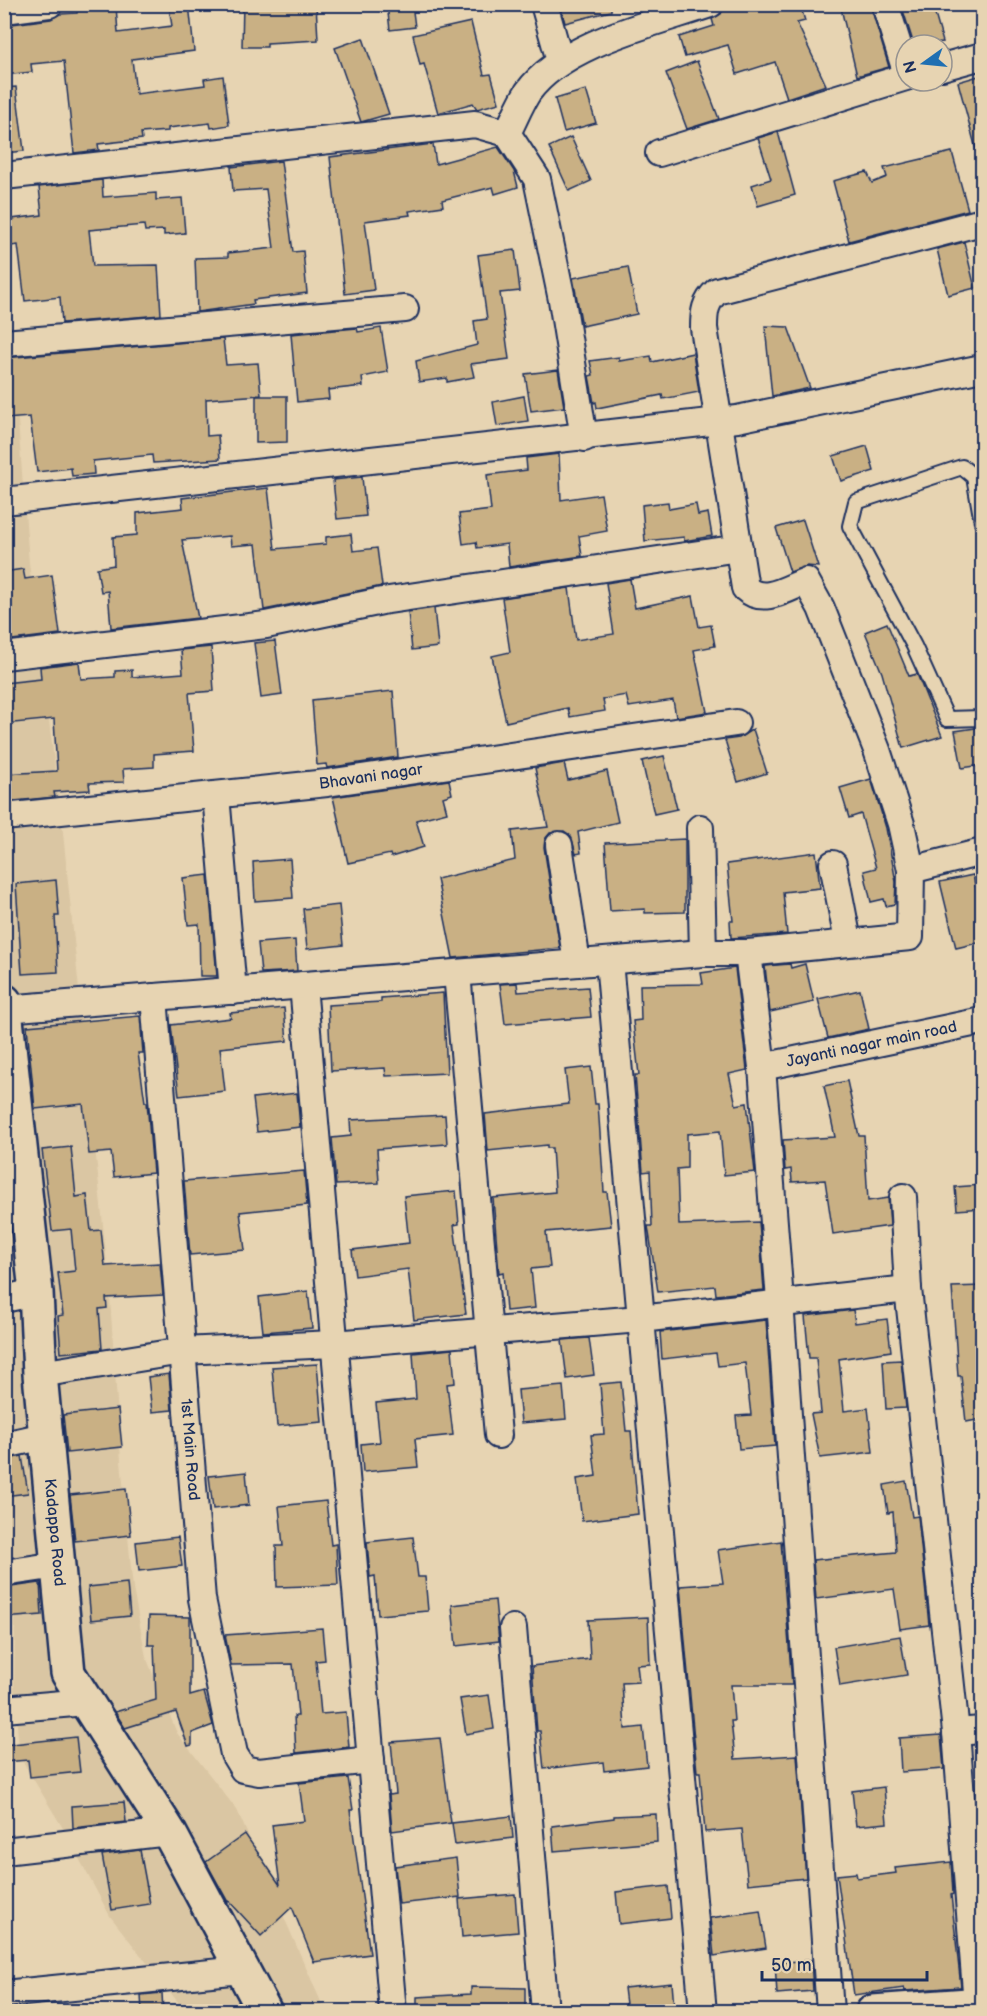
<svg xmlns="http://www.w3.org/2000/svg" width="987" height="2016" viewBox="0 0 987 2016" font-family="'Balsamiq Sans',sans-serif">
  <rect width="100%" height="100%" fill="#e7d4b2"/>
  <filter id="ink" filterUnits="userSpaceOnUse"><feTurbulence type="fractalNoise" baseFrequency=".0167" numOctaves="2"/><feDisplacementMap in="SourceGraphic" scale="12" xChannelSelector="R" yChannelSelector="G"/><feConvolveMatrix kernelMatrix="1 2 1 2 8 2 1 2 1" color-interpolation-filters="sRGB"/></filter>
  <g filter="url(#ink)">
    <path fill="#dac6a3" d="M4,363l11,19 14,181 33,260 47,461 12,177 12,128 13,68 31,76 60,77 88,201h-140l-75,-95 -49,-91 -41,-68 -6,-63 1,-90 -11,-69z"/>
    <g fill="#c9b084" stroke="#1b2f5e" stroke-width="1.5">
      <path d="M189,4l5,47 -62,8 4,35 69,-9 -1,-6 19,-3 6,49 -18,3 -1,-5 -42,5v3l-27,2 1,6 -44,5 1,6 -25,3 -10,-92 -33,3 1,8 -28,3v-50l47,-6 9,-5 17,-1v-3l39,-4 2,27 54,-7 -3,-19z"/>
      <path d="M243,4h73l2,36 -51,3v4h-25z"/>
      <path d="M387,4h25l3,23 -25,3z"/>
      <path d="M560,4h51v7l-46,12z"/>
      <path d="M725,4h75l5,17 -8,2 29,62 -39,13 -12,-36 -38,12 -9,-29 -43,12 -6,-20 35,-11 -2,-7 9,-5z"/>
      <path d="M840,4h30l19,63 -32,9z"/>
      <path d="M901,4h31l11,38 -29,3z"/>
      <path d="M471,22l13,53 7,-1 8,29 -22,6 -4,-6 -35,10 -14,-49 -4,1 -7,-30z"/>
      <path d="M363,38l26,76 -28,8 -26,-74z"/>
      <path d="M697,61l22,58 -32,10 -21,-56z"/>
      <path d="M982,75v77l-5,1 -19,-71z"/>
      <path d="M16,87l8,64 -20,2v-65z"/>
      <path d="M586,90l10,33 -32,9 -9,-33z"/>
      <path d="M778,132l17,63 -37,11 -6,-21 19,-6 -13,-41z"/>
      <path d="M571,137l20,44 -22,10 -20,-44z"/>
      <path d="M433,144l3,20 62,-17 16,24 4,16 -23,7 -2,-7 -51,13 1,6 -34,5 1,4 -45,6 9,69 -29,4 -15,-137z"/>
      <path d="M952,152l16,58 -119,31 -16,-60 34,-9 5,11 15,-6 -3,-9z"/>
      <path d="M281,161l12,91 10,-1 4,42 -54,7 1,4 -57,8 -2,-54 33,-1v-4l46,-5 -8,-59 -33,2 -2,-24z"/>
      <path d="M102,180l1,17 53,-4v7l26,-2 3,35 -21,2v-5l-19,1 -1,-6 -55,5 4,36 65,-1 3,50 -99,8 -2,-26 -35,4 -7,-56 -14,2v-27l38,-5 -3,-28z"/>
      <path d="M964,242l11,46 -27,7 -11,-46z"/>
      <path d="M515,250l5,41 -20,2 9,66 -38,5 3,13 -27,5v-4l-28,4 -3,-21 61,-16 -3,-24 13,-2 -9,-64z"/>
      <path d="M628,267l9,47 -55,12 -9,-48z"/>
      <path d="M765,326l23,1 22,61 -38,8z"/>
      <path d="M357,328l1,4 23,-4 7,44 -26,5 1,9 -35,4 1,9 -32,3 -6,-68z"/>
      <path d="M223,339l3,26 32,-2 3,32 -55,4 1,37 11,-1 2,24 -67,4 -1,-8 -59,6 1,13 -22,2 -1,-8 -34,4 -7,-55 -25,2 -1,-61z"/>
      <path d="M693,353l6,39 -36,7 -1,-4 -65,13 -1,-6 -2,1 -5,-27 4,-1 -3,-14 29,-4v4l32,-5 1,6z"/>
      <path d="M558,370l6,37 -33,4 -6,-37z"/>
      <path d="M256,396h31v46l-31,1z"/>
      <path d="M524,396l4,25 -31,5 -4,-24z"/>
      <path d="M867,446l7,25 -33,10 -8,-25z"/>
      <path d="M559,454l2,46 40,-6 6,37 -28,5 3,20 -73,11 -2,-23 -30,4 -1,-6 -13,2 -4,-30 32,-4 -4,-35 40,-5 -1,-12z"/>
      <path d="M362,477l4,39 -29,3 -4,-39z"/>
      <path d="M268,488l7,61 51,-5v-7l25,-3 2,17 24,-3 5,38 -118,24 -8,-66 -25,2 -1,-10 -48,4 16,78 -87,10 -3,-37 -7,1 -4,-24 17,-3 -1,-28 24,-2v-22l46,-5 -1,-10z"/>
      <path d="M668,502l1,7 27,-5 2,11 10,-2 4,23 -28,5v-4l-39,4 -3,-36z"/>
      <path d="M803,520l15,47 -11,-1 -17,6 -14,-44z"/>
      <path d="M23,569l2,10 27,-4 8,59 -56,7v-69z"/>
      <path d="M630,579l5,29 58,-12 6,31 12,-2 4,21 -21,4 13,62 -31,5 -3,-17 -44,7 -3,-12 -23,4 2,12 -35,6 -2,-9 -62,14 -14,-66 18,-4 -8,-54 67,-10 7,52 38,-6 -8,-51z"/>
      <path d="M434,608l4,39 -26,3 -4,-38z"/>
      <path d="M887,623l22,53 8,-2 25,62 -39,12 -21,-75 -17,-41z"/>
      <path d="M275,641l7,54 -21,3 -7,-55z"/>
      <path d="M211,647l3,44 -25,2 5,58 -40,3v13l-31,2 1,13 -35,1 1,7 -36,2 1,5 -51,5v-28l53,-3 -3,-52 -50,5v-41l37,-4 -1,-12 39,-5 2,17 34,-2v-6l17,-1v7l51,-4 -2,-23z"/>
      <path d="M393,691l5,66 -71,11 -1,-4 -9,1 -5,-65z"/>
      <path d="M982,727v38l-20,3 -7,-37z"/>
      <path d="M753,729l14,44 -29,9 -13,-42 14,-2z"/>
      <path d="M664,756l13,53 -23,5 -12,-53z"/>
      <path d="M564,763l4,17 39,-9 11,51 -40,10 3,21 -5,1 -5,-18 -7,-5 -14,2 -5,6 -1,8 16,101 -107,10 -16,-79 78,-19 -3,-29 36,-4 -13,-59z"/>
      <path d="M871,779l15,49 10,54 -1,22 -9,2 -2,-7 -13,3 -7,-31 12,-3 -15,-54 -12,4 -9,-30z"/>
      <path d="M449,780l3,14 -9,3 4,15 -31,8 8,27 -33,10 -1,-3 -42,9 -15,-66z"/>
      <path d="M685,839v73l-40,1v-4l-35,2 -5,-68z"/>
      <path d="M816,852l4,36 -37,4 4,42 -56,4 -1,-17h3l-6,-57z"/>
      <path d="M290,859l3,39 -38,3 -2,-39z"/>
      <path d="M208,875l9,101h-17l-1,-52 -11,1 -5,-47z"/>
      <path d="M973,875l9,42v25l-26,6 -16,-66z"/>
      <path d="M56,880l3,36h-4l3,56 -36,2 -6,-90z"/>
      <path d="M339,905l4,40 -36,4 -4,-40z"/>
      <path d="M295,940l2,31 -36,2 -3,-30z"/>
      <path d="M790,964l1,4 14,-4 9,38 -44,10 -5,-46z"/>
      <path d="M735,968l12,102 -18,4 7,31 11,-2 8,69 -31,3 -4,-44 -33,3v34l-10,1 2,56 80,-3 5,68 -48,5 -1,-9 -57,6 -10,-66h4l-2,-55 -7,1 -8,-97h4l-6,-54 8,-1 -1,-35 63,-1 -2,-11z"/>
      <path d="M517,983l1,9 70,-5 3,30 -86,7 -5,-40z"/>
      <path d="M860,990l9,39 -41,9 -10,-39z"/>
      <path d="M443,993l4,80 -61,3 -1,-8 -54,3 -3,-66 53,-3v-4z"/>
      <path d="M284,1008l3,33 -67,7 5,43 -46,5 -8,-71 60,-7 -1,-5z"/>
      <path d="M140,1016l3,37h-5l7,49h2l6,71 -39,4 -3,-25 -22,2 -6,-50 -48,5 -8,-83z"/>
      <path d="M591,1067l4,37h3l6,88h3l4,34 -65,6 4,35 -19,2 4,39 -29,3 -3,-39 -4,1 -6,-75 62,-6 -3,-44h-5v-3l-59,6 -3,-37 84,-10 -4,-34z"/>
      <path d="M847,1081l12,55h5l4,65 20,-3 2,28 -57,8 -8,-54 -33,2 -1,-13 -6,1 -2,-30 52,-3 -11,-51z"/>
      <path d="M297,1093l3,34 -43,5 -4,-34z"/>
      <path d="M445,1115l2,29 -70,5 2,34 -43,2 -4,-47 19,-2 -1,-16z"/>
      <path d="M71,1147l5,50 11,-2 4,36 10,-1 4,36 55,-3 3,32 -57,3 1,10 -8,1 3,40 -41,4 -3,-37 5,-1 -5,-42 17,-2 -4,-42 -19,2 -10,-81z"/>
      <path d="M304,1171l3,34 -67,7 5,38 -55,5 -6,-74z"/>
      <path d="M982,1185v23l-25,2 -2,-23z"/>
      <path d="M456,1191l3,33 -5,1 12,89 -52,6 -6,-51 -53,7 -3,-26 57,-7 -5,-47z"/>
      <path d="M982,1286v133l-16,3 -5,-46h-3l-6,-89z"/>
      <path d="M308,1291l4,37 -49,4 -4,-35z"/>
      <path d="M853,1310l2,13 32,-4 4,32 -52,8 5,52 24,-3 5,44 -53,6 -9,-44 10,-1 -5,-55h-7l-4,-42z"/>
      <path d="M766,1320l9,126 -36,3 -3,-33 15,-1 -6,-52 -27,3 -2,-13 -54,6 -2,-27z"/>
      <path d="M589,1338l5,37 -27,4 -5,-39z"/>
      <path d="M452,1349l3,34 -8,1 6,51 -38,4 3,28 -55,5 -2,-28 19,-2 -4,-39 40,-4 -3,-46z"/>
      <path d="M901,1360l5,48 -20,1 -3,-48z"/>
      <path d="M317,1364l5,58 -45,4 -5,-59z"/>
      <path d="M169,1374l3,36 -20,2 -4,-35z"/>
      <path d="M621,1382l5,49h5l7,83 -56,7 -5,-42 19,-3 -5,-41 13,-1 -4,-50z"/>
      <path d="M563,1386l3,33 -45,4 -3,-33z"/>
      <path d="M118,1409l4,38 -55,6 -4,-38z"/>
      <path d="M22,1456l6,37 -24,3v-36z"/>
      <path d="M246,1472l3,33 -36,4 -4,-33z"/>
      <path d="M906,1481l6,36 6,-1 11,109 -29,4 -6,-40 -78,10 -3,-39 83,-8 -3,-40 -5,1 -4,-28z"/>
      <path d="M126,1489l5,46 -56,6 -5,-46z"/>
      <path d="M326,1501l5,44 5,-1 2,41 -61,2 -1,-41h7l-4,-40z"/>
      <path d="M178,1537l4,29 -43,5 -3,-29z"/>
      <path d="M413,1537l5,40h7l3,34 -50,4 -3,-39 -5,1 -3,-35z"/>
      <path d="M781,1541l11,144h-61l3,36h-3l4,38 62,-4 9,123 -58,6 -6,-55 -37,3 -5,-60h-3l-17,-186 43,-3 -5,-33z"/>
      <path d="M40,1583l2,32 -38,3v-30z"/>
      <path d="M127,1583l3,33 -39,4 -3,-33z"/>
      <path d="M495,1600l4,41 -43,5 -4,-41z"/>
      <path d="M149,1616l41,1v79l14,-4 9,33 -21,8v12l-4,1 -12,-34 -51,16 -10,-16 41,-12 -2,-55h-6z"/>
      <path d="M648,1617l2,47 -13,1 2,17 -17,1 3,46 18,-2 4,39 -43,5 -1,-9 -59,7 -4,-38h-3l-5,-65 58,-7 -2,-39z"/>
      <path d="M322,1628l3,32 -9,1 5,53 25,-2 3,35 -53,6 -2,-37h4l-5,-52 -62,1 -6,-30z"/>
      <path d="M900,1636l7,39 -67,11 -6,-39z"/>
      <path d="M489,1695l5,34 -28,5 -6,-35z"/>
      <path d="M941,1735l3,34 -43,3 -2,-34z"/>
      <path d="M76,1737l4,35 -50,5 -2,-17 -24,2v-17z"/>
      <path d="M440,1738l11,85 -59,8 -3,-36 7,-1 -5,-52z"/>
      <path d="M348,1778l5,32h-3l20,144 -56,8 -22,-55 -31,29 -32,-35 -1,1 -22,-40 39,-28 35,51 -8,-60 32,-4 -5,-38z"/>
      <path d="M884,1787l3,36 -31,3 -4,-35z"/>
      <path d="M124,1802l2,20 -53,6 -1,-22z"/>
      <path d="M656,1814l1,28 -103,9 -2,-25 62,-8v-2z"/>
      <path d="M511,1816l2,22 -58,7 -3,-22z"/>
      <path d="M140,1850l10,54 -38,6 -10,-55z"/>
      <path d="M456,1858l4,39 -61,7 -4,-38z"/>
      <path d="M951,1862l2,32 -2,1 10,92 -56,4 -1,-3 -50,7 -17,-120 19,-2 1,5 39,-5 -1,-5z"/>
      <path d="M668,1886l3,32 -52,6 -3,-32z"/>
      <path d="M515,1894l3,38 -56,5 -3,-38z"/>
      <path d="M760,1911l6,37 -52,8 -4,-38z"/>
      <path d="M811,1960l2,31 -36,3 -2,-31z"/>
      <path d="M672,1983l2,24 -47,5 -3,-24z"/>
      <path d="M471,1987l54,1v24h-108v-15l54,-3z"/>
      <path d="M162,1993l1,19h-21l-1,-17z"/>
    </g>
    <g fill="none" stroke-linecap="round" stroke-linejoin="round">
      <g stroke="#1b2f5e" stroke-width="18">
        <path id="lane" d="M982,522l-8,-45 -12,-10 -106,35 -6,24 64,120 33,73 35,-1"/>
      </g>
      <g stroke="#1b2f5e" stroke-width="30">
        <g id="street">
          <path d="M544,4l16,57"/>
          <path d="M885,4l21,67"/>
          <path d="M4,10l45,-6"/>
          <path d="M942,67l40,-11"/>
          <path d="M507,133c7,-13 13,-29 21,-41 35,-49 127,-69 182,-88"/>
          <path d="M659,153l247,-76"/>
          <path d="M4,176l471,-52 32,9 30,46 25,121 22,138"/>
          <path d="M4,343l401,-34"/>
          <path d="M4,501l733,-82 245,-51"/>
          <path d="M4,656l262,-31 116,-24 357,-53"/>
          <path d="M216,795l17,196"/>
          <path id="s1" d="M4,817l323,-34 409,-60"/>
          <path d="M700,828l3,125"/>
          <path d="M559,845l18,118"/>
          <path d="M833,864l15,77"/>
          <path d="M911,870l-10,-46 -24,-74 -56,-142 -15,-27c-20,8 -43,24 -61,7l-41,-260c0,-16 1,-26 13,-37l265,-69"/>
          <path d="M748,953l14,114 18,234 50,711"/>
          <path d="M609,961l94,1051"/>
          <path d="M457,973l41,462"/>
          <path d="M303,985l90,1027"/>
          <path id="s2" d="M154,997l48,602 32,155 9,15 16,3 112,-12"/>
          <path d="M5,1009l698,-56h45l162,-16 1,-67 71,-18"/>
          <path id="s3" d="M762,1067l220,-46"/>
          <path d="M903,1197l5,92 48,443 21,272"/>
          <path d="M4,1299l32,-7"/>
          <path d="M40,1374l142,-23 152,-7 306,-25 268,-30"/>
          <path d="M4,1445l41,-9"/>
          <path d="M4,1573l54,-8"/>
          <path d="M513,1628l32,384"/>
          <path d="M4,1709l82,-7"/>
          <path d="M956,1732l26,-2"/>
          <path d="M4,1851l165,-19"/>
          <path d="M4,1994l237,-24"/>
        </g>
      </g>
      <g stroke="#1b2f5e" stroke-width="38">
        <g id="secondary">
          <path id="s4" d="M4,1001l32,291 4,82 28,299 101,159 96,180"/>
          <path d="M873,2012l109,-8"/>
        </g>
      </g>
      <use href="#lane" stroke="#e7d4b2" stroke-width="14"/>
      <use href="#street" stroke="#e7d4b2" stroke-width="26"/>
      <use href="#secondary" stroke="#e7d4b2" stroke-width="33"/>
    </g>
  </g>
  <g text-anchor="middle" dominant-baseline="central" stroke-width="4.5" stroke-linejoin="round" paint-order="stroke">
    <g font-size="16" fill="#1b2f5e" stroke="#e7d4b2">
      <text stroke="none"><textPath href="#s1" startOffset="369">Bhavani nagar</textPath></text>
      <text stroke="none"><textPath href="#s3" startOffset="112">Jayanti nagar main road</textPath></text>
      <text stroke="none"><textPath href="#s2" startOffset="454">1st Main Road</textPath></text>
      <text stroke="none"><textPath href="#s4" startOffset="534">Kadappa Road</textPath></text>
    </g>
  </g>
  <rect width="987" height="2016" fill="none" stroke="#e7d4b2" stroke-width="24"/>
  <rect x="12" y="12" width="963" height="1992" fill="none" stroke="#1b2f5e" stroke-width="2" filter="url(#ink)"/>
  <g transform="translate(924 63) rotate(255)"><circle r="28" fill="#e7d4b2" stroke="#959290" stroke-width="1.5"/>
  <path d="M0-4.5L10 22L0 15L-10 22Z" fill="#1f6fb2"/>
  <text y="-9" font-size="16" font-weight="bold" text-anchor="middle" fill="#1b2f5e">N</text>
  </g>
  <path d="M762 1971v9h165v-9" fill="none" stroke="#1b2f5e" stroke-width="3"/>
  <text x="771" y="1971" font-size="18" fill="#1b2f5e" stroke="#e7d4b2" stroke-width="4.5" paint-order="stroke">50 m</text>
</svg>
